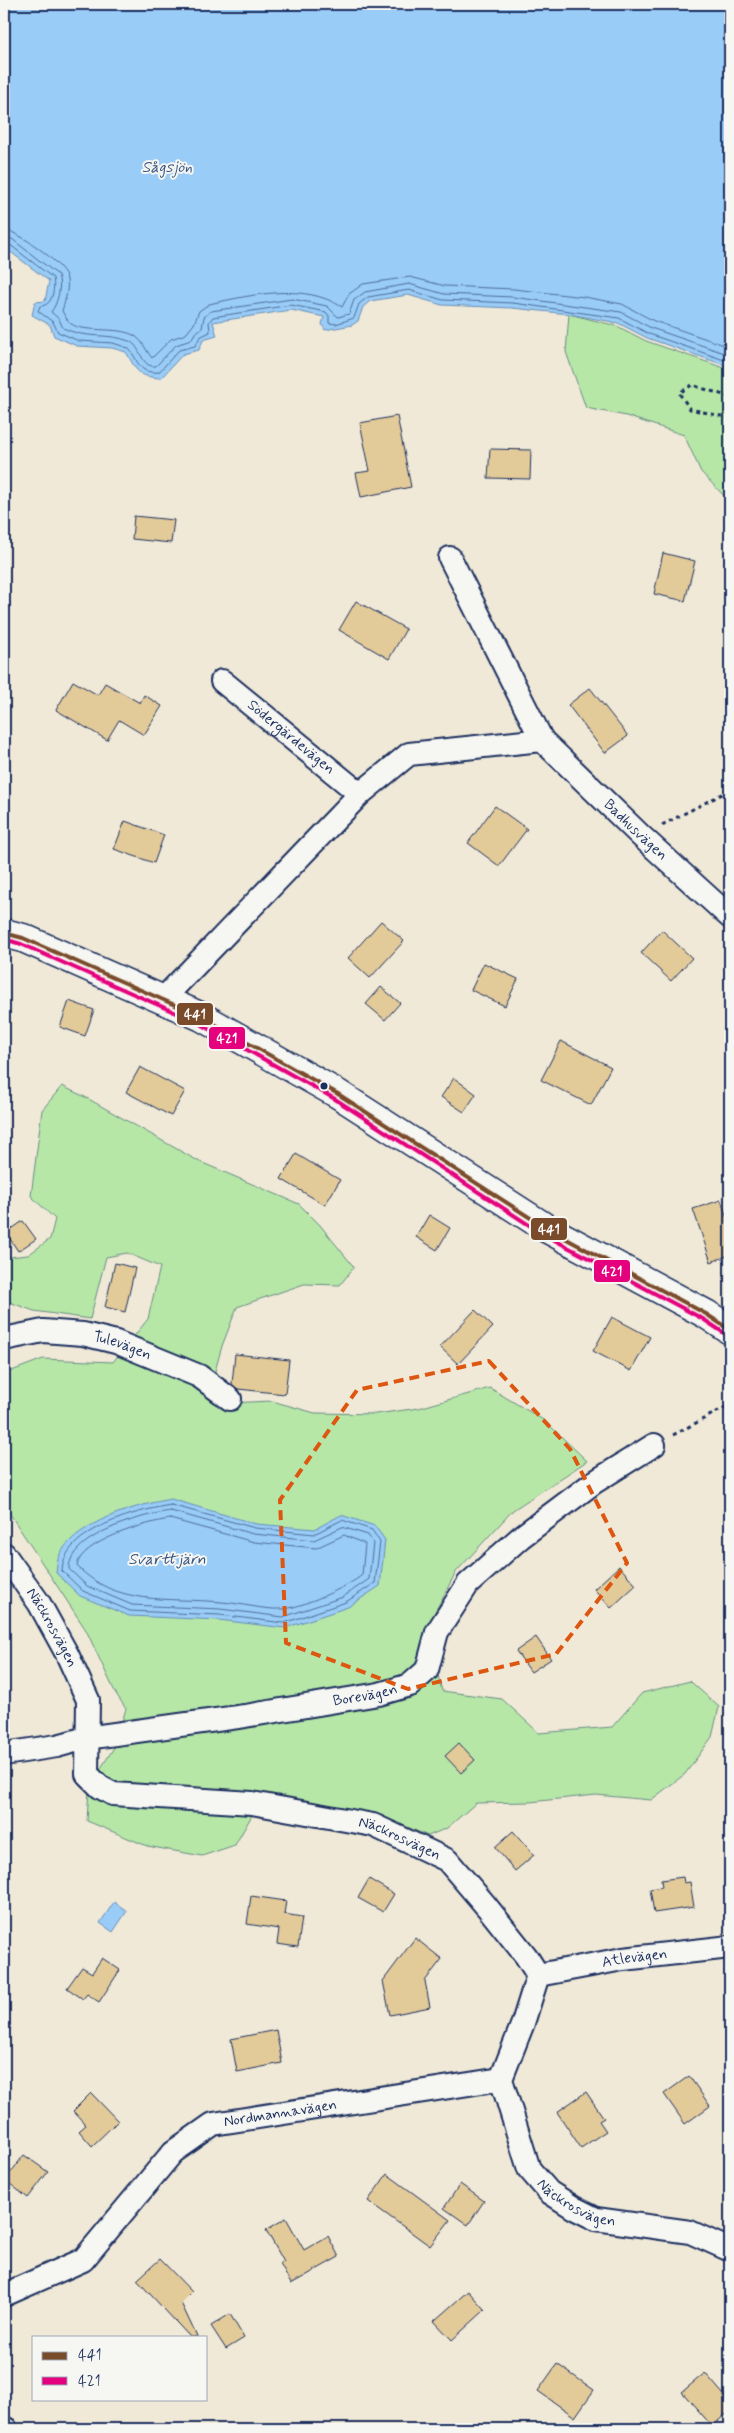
<svg xmlns="http://www.w3.org/2000/svg" width="734" height="2433" viewBox="0 0 734 2433" font-family="Mynerve,sans-serif">
  <rect width="100%" height="100%" fill="#f0e9d7"/>
  <filter id="ink" filterUnits="userSpaceOnUse"><feTurbulence type="fractalNoise" baseFrequency=".02" numOctaves="2"/><feDisplacementMap in="SourceGraphic" scale="10" xChannelSelector="R" yChannelSelector="G"/><feConvolveMatrix kernelMatrix="1 2 1 2 8 2 1 2 1" color-interpolation-filters="sRGB"/></filter>
  <g filter="url(#ink)">
    <g fill="#b6e7a7" stroke="#688b82">
      <path d="M569,314l48,12 29,15 84,29v132l-29,-30 -17,-37 -58,-19 -40,-8 -20,-56z"/>
      <path d="M62,1086l23,11 113,64 101,43 21,21 34,42 -14,18 -36,-1 -67,23 -15,39 -7,25 13,32 44,-2 43,12 61,1 43,-6 71,-20 55,33 42,40 -74,49 -57,62 -30,57 16,62 60,8 37,34 73,-6 30,-34 48,-12 29,26 -7,30 -27,37 -34,26 -55,-5 -66,7 -54,1 -29,25 -19,8 -51,-22 -114,-18 -28,49 -33,11 -55,-10 -60,-25 2,-34 24,-38 13,-40 -11,-17 -29,-62 -82,-125v-131l39,-15 70,3 35,-43 12,-52 -33,-14 -21,4 -16,62 -56,-8 -30,-11v-49l5,6 19,-2 22,-16 5,-20 -24,-23 11,-86z"/>
    </g>
    <g fill="#99ccf6" stroke="#678db9">
      <path d="M4,4h726v363l-83,-29 -29,-15 -49,-9 -57,-6 -70,-3 -34,-10 -38,6 -7,6 -5,14 -6,4 -27,5 -3,-6 2,-7 -33,-7 -78,12 4,14 -14,4 -4,10 -16,4 -22,24c-24,-1 -24,-7 -35,-26l-14,-4 -35,-2 -23,-10 -4,-11 -18,-10 3,-13 10,-1 4,-20 -45,-34z"/>
      <path d="M171,1499l85,25 59,5 26,-14 34,11 10,14 -5,46 -32,21 -63,21 -66,-8 -90,-4 -49,-20 -24,-23c1,-6 1,-14 4,-19 18,-33 77,-49 111,-55z"/>
      <path d="M114,1902l13,9 -14,21 -13,-9z"/>
    </g>
    <g fill="none" stroke-linecap="round" stroke-linejoin="round">
      <g stroke="#4d6e9b" stroke-width="1">
        <path d="M4,230c13,0 58,33 62,46 4,10 -1,25 -4,35 2,3 4,7 6,10 11,14 50,4 67,15 8,5 11,15 17,22l19,-19 15,-5 8,-10 5,-13 10,-7c42,-9 95,-22 133,3l7,-13 14,-10 47,-7 35,9 69,3 70,8 38,7 32,17 76,26"/>
        <path d="M4,237l8,2 46,36c4,11 0,28 -7,37l8,7 4,9c25,12 42,4 66,13 13,5 11,27 27,25l20,-21 15,-5 4,-7 7,-5 2,-11 7,-6 81,-12 35,7 11,11 11,-3 5,-14 11,-8 44,-8 35,10 69,3 108,15 30,16 79,27"/>
        <path d="M4,243l5,1 44,34c2,11 0,28 -13,28l-2,5 15,11 5,10 21,9 34,2 15,5c12,12 8,26 31,24l20,-22 16,-4 5,-9 10,-5 -1,-10 4,-5 78,-12 35,7 3,4v7l7,1 18,-6 5,-14 9,-7 41,-7 34,10 70,3 106,15 30,16 81,28"/>
        <path d="M171,1505l84,23 59,6 28,-14 30,10 8,12 -5,41 -29,19 -62,21 -64,-8 -90,-4 -47,-20 -21,-20c1,-41 76,-61 109,-66z"/>
        <path d="M171,1511l82,23 61,6 28,-13 26,8 5,8 -4,36 -26,18 -60,20 -63,-8 -88,-4 -45,-19 -18,-17c0,-34 75,-55 102,-58z"/>
        <path d="M170,1519l84,23 62,6 28,-13 21,9 -3,31c-12,11 -64,34 -80,34 -20,1 -41,-6 -61,-7 -52,-5 -105,5 -144,-36 3,-25 71,-44 93,-47z"/>
      </g>
    </g>
    <g fill="#e3ca99" stroke="#1b2f5e">
      <path d="M397,416l14,71 -50,10 -5,-24 14,-2 -10,-48z"/>
      <path d="M490,449l41,1 -1,29 -42,-1z"/>
      <path d="M134,516l40,4 -3,23 -39,-4z"/>
      <path d="M663,553l32,8 -10,40 -31,-7z"/>
      <path d="M356,601l50,28 -17,30 -50,-29z"/>
      <path d="M73,681l25,14 7,-12 35,20 4,-8 18,11 -18,29 -25,-15 -12,20 -51,-30z"/>
      <path d="M590,688l38,48 -23,17 -37,-48z"/>
      <path d="M495,806l32,23 -28,37 -31,-23z"/>
      <path d="M125,821l39,14 -10,28 -40,-14z"/>
      <path d="M381,921l23,20 -34,37 -22,-20z"/>
      <path d="M662,930l30,28 -21,23 -30,-28z"/>
      <path d="M484,963l34,16 -13,27 -34,-16z"/>
      <path d="M381,987l19,16 -15,17 -19,-16z"/>
      <path d="M69,1001l25,9 -9,26 -25,-9z"/>
      <path d="M561,1041l50,26 -20,38 -50,-25z"/>
      <path d="M140,1067l45,24 -14,25 -45,-24z"/>
      <path d="M454,1078l22,16 -12,18 -23,-15z"/>
      <path d="M296,1154l44,26 -15,25 -44,-26z"/>
      <path d="M721,1200l9,28v27l-19,7 -18,-53z"/>
      <path d="M429,1215l21,13 -13,22 -21,-13z"/>
      <path d="M23,1221l13,18 -18,12 -12,-18z"/>
      <path d="M115,1263l20,5 -10,44 -20,-5z"/>
      <path d="M475,1310l18,17 -35,37 -18,-17z"/>
      <path d="M612,1317l38,20 -19,34 -38,-20z"/>
      <path d="M235,1354l54,6 -4,34 -47,-5 -6,-5z"/>
      <path d="M619,1566l17,19 -25,23 -17,-19z"/>
      <path d="M536,1637l15,22 -20,13 -15,-21z"/>
      <path d="M459,1743l16,17 -14,13 -16,-17z"/>
      <path d="M513,1831l21,24 -19,16 -20,-24z"/>
      <path d="M683,1877l1,6 6,-1 4,25 -40,6 -4,-24 12,-2 -1,-7z"/>
      <path d="M369,1879l25,15 -11,18 -25,-14z"/>
      <path d="M251,1896l35,5 -2,13 18,3 -4,30 -21,-3 2,-15 -32,-5z"/>
      <path d="M415,1938l27,21 -17,22 5,26 -40,8 -7,-34z"/>
      <path d="M102,1958l18,12 -21,32 -12,-8 -4,5 -16,-11 15,-21 10,6z"/>
      <path d="M276,2030l6,33 -45,9 -6,-33z"/>
      <path d="M689,2076l21,30 -25,18 -21,-30z"/>
      <path d="M586,2092l18,26 -5,3 7,10 -25,17 -24,-36z"/>
      <path d="M91,2093l27,28 -26,25 -13,-15 7,-6 -13,-14z"/>
      <path d="M24,2155l24,17 -20,26 -23,-18z"/>
      <path d="M387,2174l63,46 -20,26 -62,-45z"/>
      <path d="M460,2184l24,17 -16,24 -24,-17z"/>
      <path d="M286,2218l18,32 24,-14 11,21 -48,27 -11,-20 4,-2 -18,-32z"/>
      <path d="M160,2259l32,33 -11,11 16,34h-7l-53,-57z"/>
      <path d="M468,2291l17,19 -33,30 -18,-19z"/>
      <path d="M230,2314l14,24 -18,11 -15,-23z"/>
      <path d="M557,2364l37,26 -19,27 -37,-26z"/>
      <path d="M705,2373l25,29v9l-18,15 -30,-34z"/>
    </g>
    <g fill="none" stroke-linecap="round" stroke-linejoin="round">
      <g stroke="#1b2f5e" stroke-width="26">
        <g id="minor">
          <path d="M450,558l92,182"/>
          <path id="s1" d="M222,681l138,113"/>
          <path id="s2" d="M163,999l197,-205 49,-40 133,-14 99,96 89,81"/>
          <path id="s3" d="M4,1339l39,-8 40,3 33,8 83,34 31,23"/>
          <path id="s4" d="M4,1554l35,49 28,51 21,46 -1,74 13,13 13,7 139,9 121,22 74,35 40,47 39,49 12,19 -15,48 -22,56 28,90 20,23 25,16 22,11 94,13 40,18"/>
          <path id="s5" d="M4,1754l53,-8 29,-8 159,-22 134,-22 31,-9 17,-15 10,-38 31,-48 53,-47 72,-54 61,-38"/>
          <path id="s6" d="M538,1975l85,-16 107,-12"/>
          <path id="s7" d="M4,2295l79,-35 90,-108 40,-28 288,-45"/>
          <path d="M4,2428l2,1"/>
        </g>
      </g>
      <g stroke="#1b2f5e" stroke-width="31">
        <path id="tertiary" d="M4,933l19,5 179,79 136,77 208,134 160,86 24,16"/>
      </g>
      <g stroke="#1b2f5e" stroke-width="3" stroke-dasharray="4 4" stroke-linecap="butt">
        <path d="M730,397l-38,-12 -13,8 11,16 40,9"/>
        <path d="M662,825l68,-35"/>
        <path d="M673,1435l57,-30"/>
      </g>
      <use href="#minor" stroke="#f6f6f2" stroke-width="22"/>
      <use href="#tertiary" stroke="#f6f6f2" stroke-width="28"/>
      <g stroke="#f6f6f2" stroke-width="8">
        <path id="bus-1" d="M4,933l19,5 179,79 136,77 208,134 160,86 24,16"/>
      </g>
      <g stroke="#f6f6f2" stroke-width="8">
        <path id="bus-2" d="M4,939l17,5 178,79 136,76 208,135 160,85 24,16"/>
      </g>
      <use href="#bus-1" stroke="#7a4b2a" stroke-width="4"/>
      <use href="#bus-2" stroke="#e5007d" stroke-width="4"/>
    </g>
  </g>
  <path fill="none" stroke="#de5710" stroke-width="4" stroke-dasharray="10 6" stroke-linejoin="round" d="M489,1361l81,88 57,114 -71,91 -148,35 -122,-46 -6,-143 77,-110z"/>
  <circle fill="#1b2f5e" stroke="#f6f6f2" stroke-width="2" cx="324" cy="1086" r="4.5"/>
  <g text-anchor="middle" dominant-baseline="central" stroke-width="4" stroke-linejoin="round" paint-order="stroke">
    <g font-size="15" fill="#1b2f5e" stroke="#f6f6f2">
      <text stroke="none"><textPath href="#s1" startOffset="89">Södergärdevägen</textPath></text>
      <text stroke="none"><textPath href="#s2" startOffset="611">Badhusvägen</textPath></text>
      <text stroke="none"><textPath href="#s3" startOffset="121">Tulevägen</textPath></text>
      <text stroke="none"><textPath href="#s4" startOffset="88">Näckrosvägen</textPath></text>
      <text stroke="none"><textPath href="#s5" startOffset="366">Borevägen</textPath></text>
      <text stroke="none"><textPath href="#s4" startOffset="568">Näckrosvägen</textPath></text>
      <text stroke="none"><textPath href="#s6" startOffset="98">Atlevägen</textPath></text>
      <text stroke="none"><textPath href="#s7" startOffset="344">Nordmannavägen</textPath></text>
      <text stroke="none"><textPath href="#s4" startOffset="1032">Näckrosvägen</textPath></text>
    </g>
    <g font-size="16" font-style="italic" fill="#3a5684" stroke="#f6f6f2">
      <text x="167" y="167">Sågsjön</text>
      <text x="167" y="1559">Svarttjärn</text>
    </g>
  </g>
  <g stroke="#f6f6f2" stroke-width="2">
    <rect x="176" y="1002" width="38" height="24" rx="5" fill="#7a4b2a"/>
    <rect x="208" y="1026" width="38" height="24" rx="5" fill="#e5007d"/>
    <rect x="530" y="1217" width="38" height="24" rx="5" fill="#7a4b2a"/>
    <rect x="593" y="1259" width="38" height="24" rx="5" fill="#e5007d"/>
  </g>
  <g font-size="14" text-anchor="middle" font-weight="bold" fill="#fff">
    <text x="195" y="1019">441</text>
    <text x="227" y="1043">421</text>
    <text x="549" y="1234">441</text>
    <text x="612" y="1276">421</text>
  </g>
  <rect width="734" height="2433" fill="none" stroke="#f6f6f2" stroke-width="20"/>
  <rect x="10" y="10" width="714" height="2413" fill="none" stroke="#1b2f5e" stroke-width="2" filter="url(#ink)"/>
  <rect x="32" y="2336" width="175" height="65" fill="#f6f6f2" stroke="#9ea6b7"/>
  <rect x="42" y="2352" width="25" height="8" fill="#7a4b2a" stroke="#9ea6b7"/>
  <text x="78" y="2360" font-size="15" fill="#1b2f5e">441</text>
  <rect x="42" y="2377" width="25" height="8" fill="#e5007d" stroke="#9ea6b7"/>
  <text x="78" y="2386" font-size="15" fill="#1b2f5e">421</text>
</svg>
